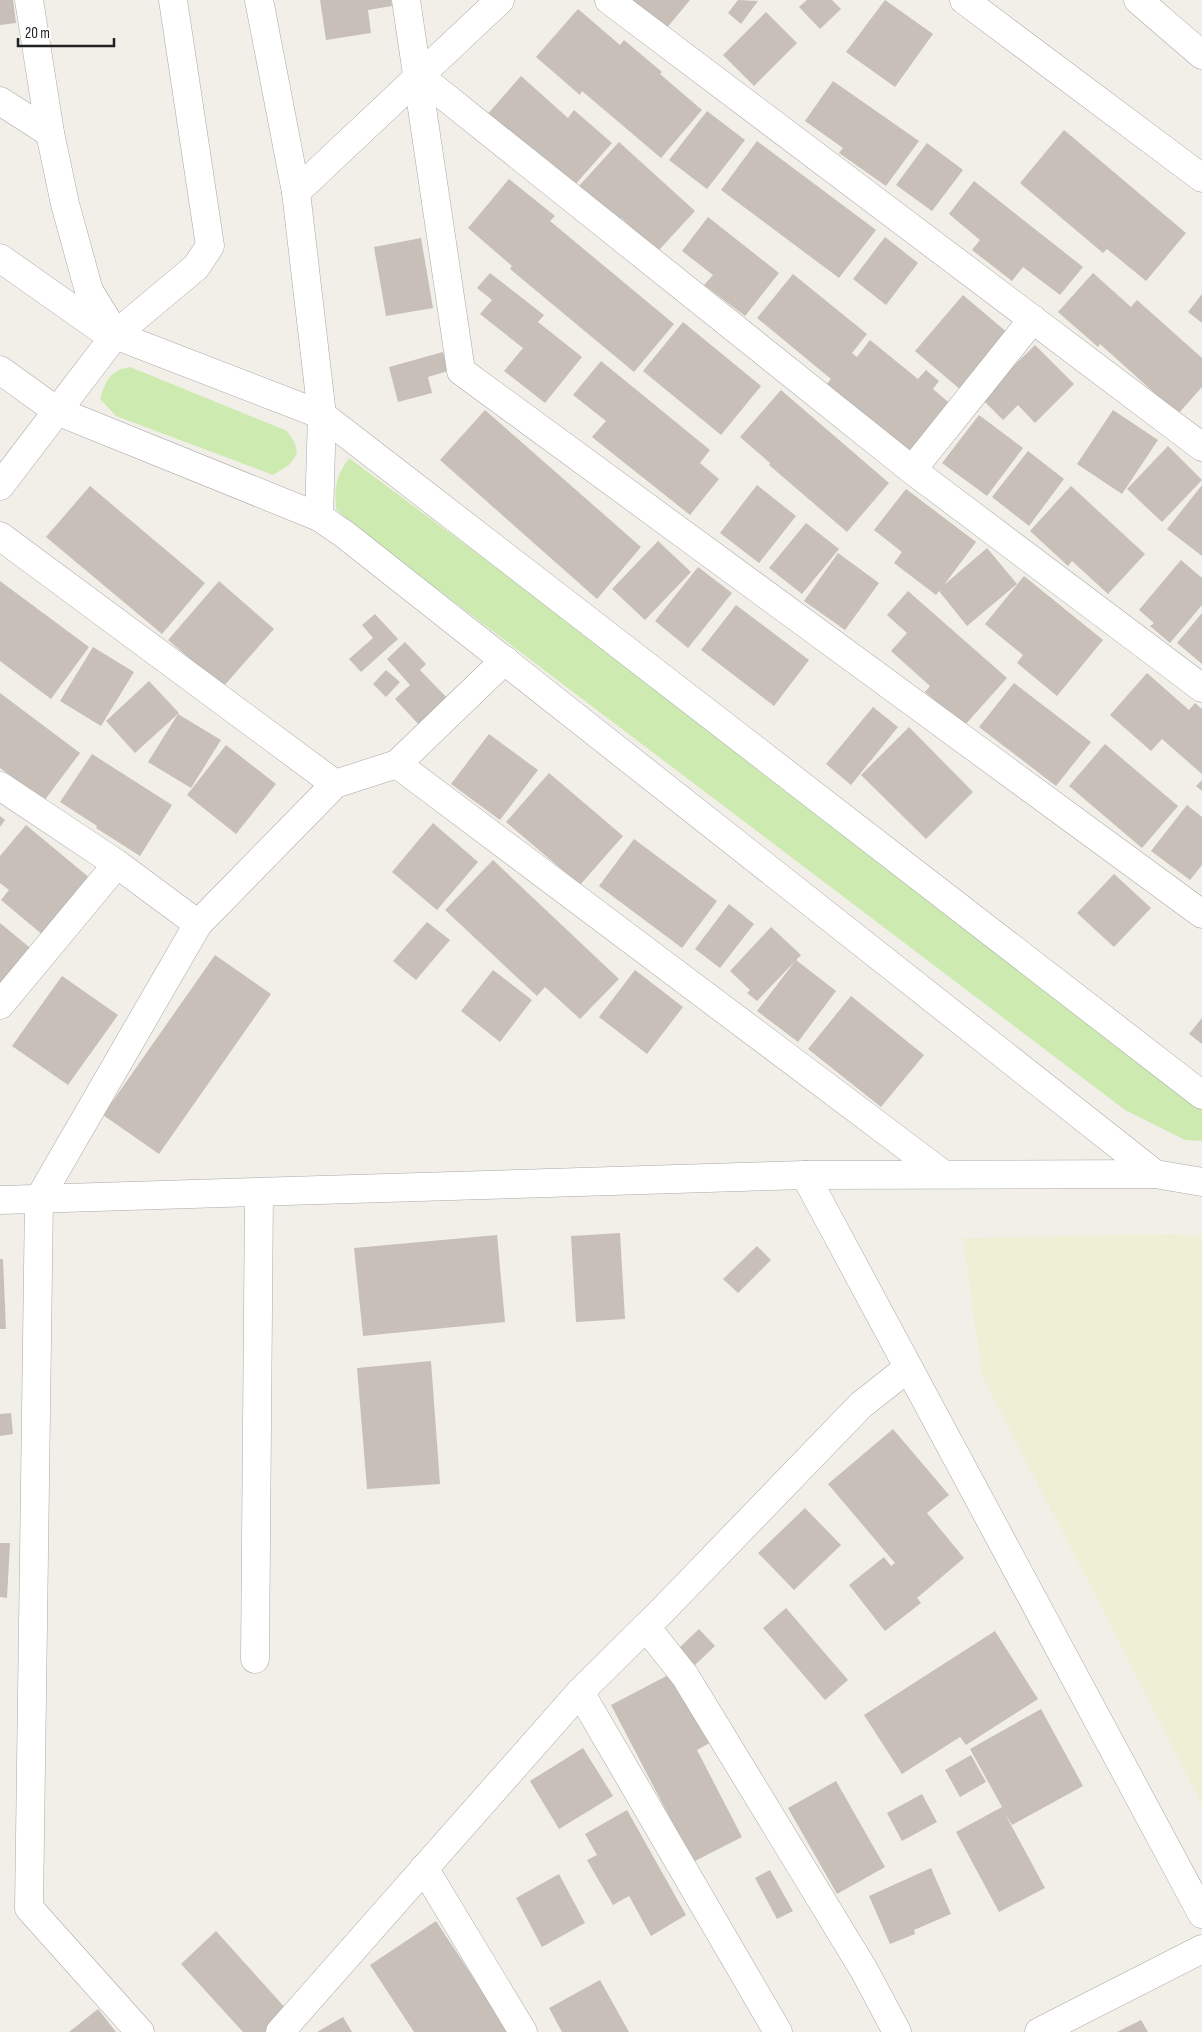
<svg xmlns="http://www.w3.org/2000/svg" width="1202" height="2032" viewBox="0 0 1202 2032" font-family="'Sofia Sans Condensed',sans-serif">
  <rect width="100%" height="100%" fill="#f2efe9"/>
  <path fill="#eef0d5" d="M1171,1234l31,3v567l-220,-429 -19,-137z"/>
  <g fill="#cdebb0">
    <path d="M130,367l157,64 8,12 2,11 -8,11 -16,10 -157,-59 -16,-17c6,-19 10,-29 30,-32z"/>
    <path d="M349,458l853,635v48l-17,-1 -60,-30 -771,-584 -18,-17c-2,-23 0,-32 13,-51z"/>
  </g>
  <g fill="#c7bfb8">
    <path d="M0,0h13l3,23 -16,2z"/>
    <path d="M320,0h71l1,6 -24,4 3,23 -45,7z"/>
    <path d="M629,0h61l-24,29z"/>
    <path d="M738,0l20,1 -17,23 -13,-11z"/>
    <path d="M807,0h25l9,9 -21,20 -21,-22z"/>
    <path d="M885,0l48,34 -38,53 -49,-35z"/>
    <path d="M578,9l42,36 4,-5 38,32 -2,2 42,36 -41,48 -79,-67 -2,4 -44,-38z"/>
    <path d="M766,12l31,31 -43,43 -31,-31z"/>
    <path d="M521,76l47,42 6,-8 38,33 -39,44 -88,-70z"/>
    <path d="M833,81l86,60 -33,45 -47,-33 4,-5 -38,-27z"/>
    <path d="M707,111l38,29 -38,49 -38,-29z"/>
    <path d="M1064,130l122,103 -40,48 -39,-32 -4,4 -83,-70z"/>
    <path d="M757,141l119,89 -37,48 -118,-88z"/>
    <path d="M619,142l76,69 -37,40 -37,-33 -3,3 -39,-35z"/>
    <path d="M927,143l36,27 -31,41 -36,-26z"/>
    <path d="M509,179l46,37 -5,5 124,103 -40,48 -124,-103 2,-3 -44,-38z"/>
    <path d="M974,181l109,86 -23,28 -37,-28 -11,14 -40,-31 8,-10 -31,-26z"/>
    <path d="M708,217l71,56 -34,43 -41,-31 9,-10 -31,-24z"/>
    <path d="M885,237l33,26 -32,42 -33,-26z"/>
    <path d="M421,238l12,70 -47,8 -12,-69z"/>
    <path d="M490,273l54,42 -6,7 44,35 -37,46 -41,-32 19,-23 -43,-34 12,-14 -15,-12z"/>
    <path d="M1093,273l38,34 6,-7 65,58v29l-24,27 -78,-70 -2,3 -40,-35z"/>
    <path d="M793,274l74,60 -15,19 5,4 13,-17 48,39 8,-9 13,11 -6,8 20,17 -39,48 -87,-70 4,-5 -74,-61z"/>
    <path d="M1202,294v29l-14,-11z"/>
    <path d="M963,295l46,39 -48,56 -46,-39z"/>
    <path d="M683,322l78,64 -40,49 -78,-64z"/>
    <path d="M1035,345l39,39 -39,39 -17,-18 -15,15 -22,-22z"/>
    <path d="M443,352l5,19 -20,6 4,16 -34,9 -9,-35z"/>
    <path d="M601,361l109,89 -10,13 19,16 -29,36 -98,-78 14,-16 -33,-26z"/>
    <path d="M781,390l108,93 -42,49 -78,-67 1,-2 -30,-26z"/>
    <path d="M485,410l156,137 -44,52 -157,-139z"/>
    <path d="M1113,410l45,30 -36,54 -45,-30z"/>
    <path d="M979,415l44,33 -36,48 -45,-33z"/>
    <path d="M1168,446l34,34 -40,42 -35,-33z"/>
    <path d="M1028,451l36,28 -35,47 -37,-29z"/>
    <path d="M757,485l39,31 -37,47 -39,-30z"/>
    <path d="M1202,485v71l-35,-27z"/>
    <path d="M90,486l115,97 -43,51 -116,-97z"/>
    <path d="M1071,486l74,68 -37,40 -36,-33 -4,5 -38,-35z"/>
    <path d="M906,489l70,53 -32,43 43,-37 30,36 -50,42 -28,-35 -3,4 -42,-32 8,-11 -28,-22z"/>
    <path d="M806,523l33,26 -37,45 -33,-26z"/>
    <path d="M658,541l33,31 -46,48 -33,-31z"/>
    <path d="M838,553l41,30 -34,47 -41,-29z"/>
    <path d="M1181,560l21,18v27l-32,38 -20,-17 4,-3 -15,-13z"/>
    <path d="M698,567l34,26 -44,55 -33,-27z"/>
    <path d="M1024,576l79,64 -46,56 -40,-33 6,-8 -38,-31z"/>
    <path d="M0,581l89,66 -38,52 -51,-38z"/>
    <path d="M219,581l55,48 -51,58 -55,-47z"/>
    <path d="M908,591l99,87 -43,48 -39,-34 5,-6 -39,-35 16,-18 -20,-18z"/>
    <path d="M736,605l73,55 -35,46 -73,-56z"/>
    <path d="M1202,613v51l-25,-21z"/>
    <path d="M375,614l23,25 -37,33 -12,-13 24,-21 -11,-13z"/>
    <path d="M405,642l21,22 -6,6 29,30 -28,27 -26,-28 15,-14 -23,-26z"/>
    <path d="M93,647l41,25 -33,54 -41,-25z"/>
    <path d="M386,670l14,12 -14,15 -13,-13z"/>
    <path d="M1147,673l42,37 6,-7 7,6v65l-40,-35 -11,12 -41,-36z"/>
    <path d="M149,681l30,32 -44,40 -29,-32z"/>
    <path d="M1014,683l77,59 -35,44 -77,-59z"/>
    <path d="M0,693l80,60 -36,48 -44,-33z"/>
    <path d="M873,707l25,20 -47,58 -25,-21z"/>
    <path d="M178,714l43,26 -30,48 -43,-26z"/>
    <path d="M909,727l64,65 -47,47 -65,-64z"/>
    <path d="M489,734l49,36 -38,50 -49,-36z"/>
    <path d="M1105,744l73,62 -36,42 -73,-62z"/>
    <path d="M226,745l50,39 -40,50 -49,-39z"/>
    <path d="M92,754l80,51 -32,51 -44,-28 1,-2 -37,-24z"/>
    <path d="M549,773l74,63 -43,49 -74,-63z"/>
    <path d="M1202,780v11l-6,-5z"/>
    <path d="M1187,805l15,12v48l-12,15 -39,-29z"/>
    <path d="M0,816l5,4 -5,7z"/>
    <path d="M433,823l45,39 -41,48 -45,-38z"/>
    <path d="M26,825l65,54 -48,56 -42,-35 8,-10 -9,-7v-27z"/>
    <path d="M634,839l83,62 -35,47 -83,-62z"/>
    <path d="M493,860l126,119 -39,40 -35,-32 -8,9 -92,-86z"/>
    <path d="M1114,874l37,34 -37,39 -37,-34z"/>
    <path d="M729,904l25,20 -34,44 -25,-19z"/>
    <path d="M427,922l23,18 -34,40 -23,-19z"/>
    <path d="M0,923l34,28 -34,39z"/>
    <path d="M771,927l30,28 -44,46 -10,-8 3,-3 -20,-19z"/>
    <path d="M215,955l56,39 -112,160 -56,-39z"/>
    <path d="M796,960l40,31 -38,51 -41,-31z"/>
    <path d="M493,970l39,30 -32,42 -39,-31z"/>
    <path d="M635,970l48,37 -36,47 -48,-37z"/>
    <path d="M62,976l56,39 -50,70 -56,-39z"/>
    <path d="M851,996l73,59 -43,52 -73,-58z"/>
    <path d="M1202,1018v26l-13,-10z"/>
    <path d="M620,1233l5,86 -49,3 -5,-86z"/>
    <path d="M497,1235l8,87 -142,14 -9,-88z"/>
    <path d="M757,1246l14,14 -33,33 -15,-14z"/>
    <path d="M0,1259h3l3,70h-6z"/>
    <path d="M431,1361l9,123 -73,5 -10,-121z"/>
    <path d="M11,1413l2,21 -13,2v-22z"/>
    <path d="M893,1429l56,66 -22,18 37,45 -47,40 4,5 -36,28 -36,-46 35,-28 7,9 4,-3 -67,-79z"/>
    <path d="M805,1508l36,37 -47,45 -36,-37z"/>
    <path d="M0,1543h10l-3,55 -7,-1z"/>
    <path d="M786,1608l62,72 -23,20 -62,-72z"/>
    <path d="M699,1629l16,17 -20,19 -16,-17z"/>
    <path d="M995,1631l43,68 -72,46 -6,-8 -58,37 -38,-59z"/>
    <path d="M678,1670l37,70 -18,10 45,87 -49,25 -82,-157z"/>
    <path d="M1041,1709l42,77 -71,39 -8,-13 41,76 -46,24 -43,-80 46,-25 -32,-58z"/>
    <path d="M583,1748l30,48 -54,33 -29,-48z"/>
    <path d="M971,1755l15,27 -26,15 -15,-27z"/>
    <path d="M836,1781l49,86 -48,27 -49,-86z"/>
    <path d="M922,1794l15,28 -35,19 -15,-28z"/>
    <path d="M627,1810l59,105 -35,21 -22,-40 -16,9 -26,-45 10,-5 -12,-21z"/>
    <path d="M931,1868l20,46 -37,16 1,4 -25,10 -21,-48z"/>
    <path d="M770,1870l23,41 -16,8 -22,-41z"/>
    <path d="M559,1874l26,49 -43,24 -26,-49z"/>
    <path d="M436,1921l73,111h-95l-44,-67z"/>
    <path d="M216,1931l72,80 -23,21h-22l-62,-68z"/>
    <path d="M600,1980l29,52h-67l-13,-24z"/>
    <path d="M98,2009l18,23h-47z"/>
    <path d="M343,2017l9,15h-35z"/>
    <path d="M1141,2020l7,12h-31z"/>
  </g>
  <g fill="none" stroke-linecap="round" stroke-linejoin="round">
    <g stroke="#a9a9a9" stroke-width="29">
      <g id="minor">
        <path d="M29,0l21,133 15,71 24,87 26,42"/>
        <path d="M259,0l37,192 26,223 -3,102"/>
        <path d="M406,0l55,371 741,543"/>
        <path d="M609,0l593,447"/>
        <path d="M964,0l238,178"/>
        <path d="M1138,0l64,55"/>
        <path d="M418,75l494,395 290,218"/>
        <path d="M0,101l50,32"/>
        <path d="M296,192l204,-192"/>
        <path d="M0,258l102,72 220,85 880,680"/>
        <path d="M0,370l57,41 262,106 25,17 811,640"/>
        <path d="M912,470l121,-151"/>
        <path d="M0,486l116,-152 80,-67 14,-21 -37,-246"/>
        <path d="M0,536l335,248"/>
        <path d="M397,764l546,410"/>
        <path d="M0,786l117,78 81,60 137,-140 62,-20 108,-104"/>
        <path d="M0,1005l117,-141"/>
        <path d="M805,1175l397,739"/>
        <path d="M646,1627l39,49 179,294 33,62"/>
        <path d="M255,1659l4,-466"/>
        <path d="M580,1692l198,340"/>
        <path d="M424,1868l99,164"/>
        <path d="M140,2032l-111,-124 10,-709 159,-275"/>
        <path d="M280,2032l300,-340 82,-81 199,-206 47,-37"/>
        <path d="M1039,2032l163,-83"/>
      </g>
    </g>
    <g stroke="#a9a9a9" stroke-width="29">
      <path id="tertiary" d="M0,1200l805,-25 350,-1 47,8"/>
    </g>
    <use href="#minor" stroke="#fff" stroke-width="28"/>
    <use href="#tertiary" stroke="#fff" stroke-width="28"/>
  </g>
  <path d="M18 38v8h96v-8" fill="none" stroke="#222222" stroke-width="2.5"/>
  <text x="25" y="38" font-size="15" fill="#222222" stroke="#ffffff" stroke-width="4" paint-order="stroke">20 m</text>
</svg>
